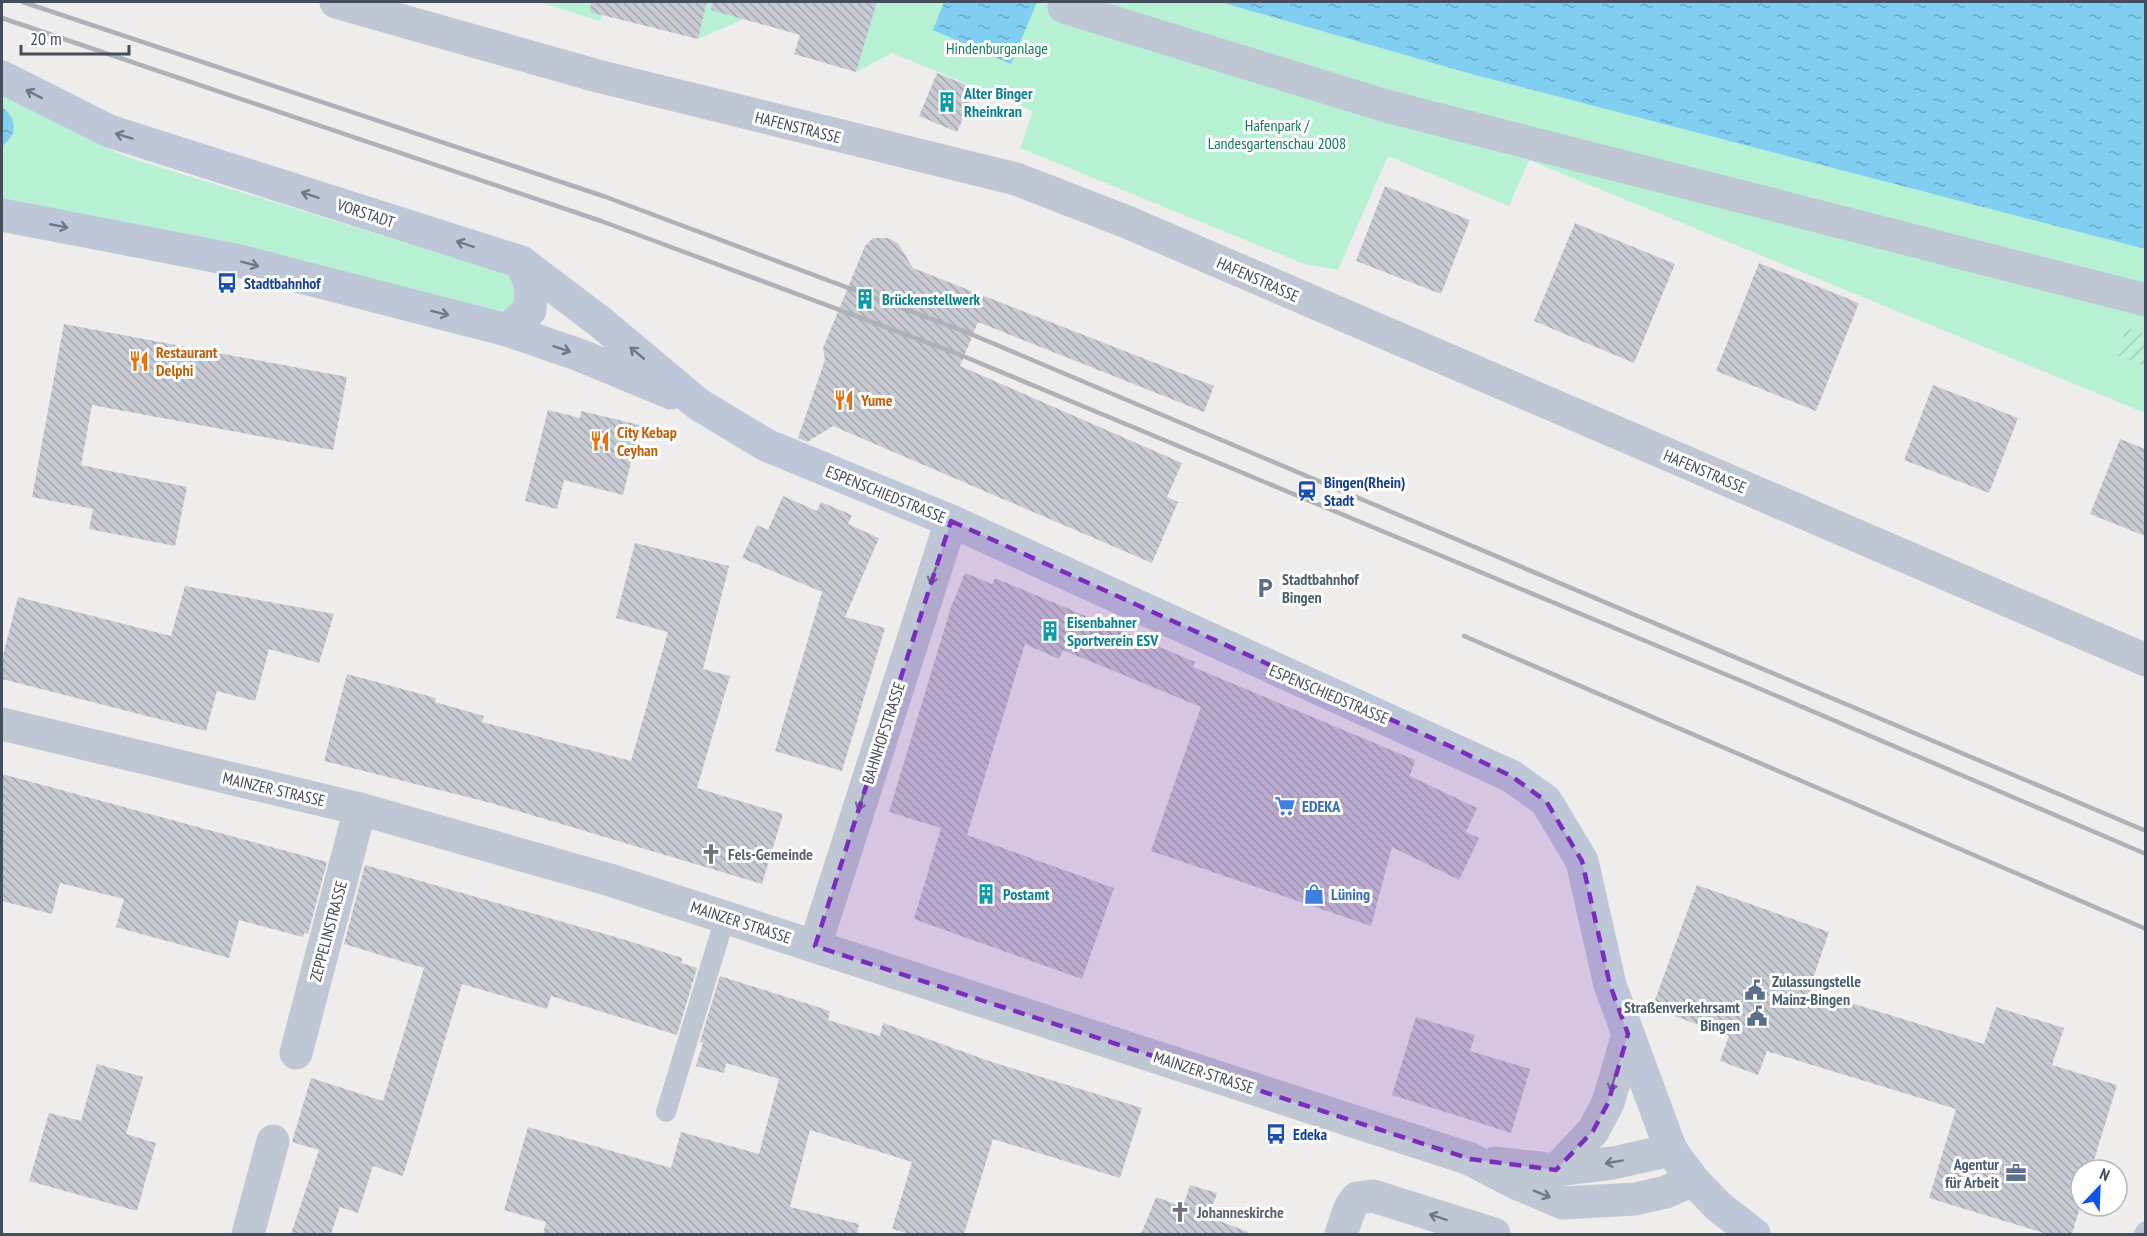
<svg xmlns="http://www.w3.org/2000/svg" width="2147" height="1236" viewBox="0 0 2147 1236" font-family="'PT Sans Narrow',sans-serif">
  <defs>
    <pattern id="garden-furrows" width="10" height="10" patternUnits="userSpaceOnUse" patternTransform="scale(1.5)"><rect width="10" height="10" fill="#b6f1d3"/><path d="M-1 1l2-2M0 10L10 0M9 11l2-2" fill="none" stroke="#9ed0b7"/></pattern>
    <pattern id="water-ripples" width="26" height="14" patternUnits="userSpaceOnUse" patternTransform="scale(1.5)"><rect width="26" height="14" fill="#80cef1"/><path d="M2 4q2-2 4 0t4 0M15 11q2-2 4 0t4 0" fill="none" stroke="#6aa9c6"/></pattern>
    <pattern id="building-back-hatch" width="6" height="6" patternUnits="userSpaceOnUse" patternTransform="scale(1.5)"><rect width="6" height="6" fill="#c8cad3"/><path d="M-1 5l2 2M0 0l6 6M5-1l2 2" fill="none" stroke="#a4a6ae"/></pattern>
  </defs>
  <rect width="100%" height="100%" fill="#efecec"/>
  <g fill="#b6f1d3">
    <path d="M539,2h106l-2,10 -37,-9 -6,18z"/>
    <path d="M707,2h42l-5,17 -46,20z"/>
    <path d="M877,2h343l255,73 670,174v164l-616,-253 -20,46 -121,-50 -50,114 -34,-6 -284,-116 13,-37 -141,-58 -36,19z"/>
    <path d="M2,93l94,50 31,14 380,117 10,9 2,15 -17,18 -500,-112z"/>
  </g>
  <path fill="url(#garden-furrows)" d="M2127,327l18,7v32l-29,-11z"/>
  <g fill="url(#water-ripples)">
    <path d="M944,2h93l-26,62 -78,-34z"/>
    <path d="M1220,2h925v247l-670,-174z"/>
    <path d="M2,107c15,11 16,28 0,39z"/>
  </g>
  <g fill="url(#building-back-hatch)">
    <path d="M591,2h116l-9,37 -108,-27z"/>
    <path d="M712,2h165l-21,70 -62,-18 6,-19 -89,-25z"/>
    <path d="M937,73l39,16 -19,43 -38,-16z"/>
    <path d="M1385,186l85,34 -29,74 -85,-33z"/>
    <path d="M1575,223l100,41 -41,99 -100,-42z"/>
    <path d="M873,238h14l11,5 15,25 301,118 -10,26 -226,-90 -18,44 222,97 -15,34 11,5 -26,61 -319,-137 -26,16 -9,-4 27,-78 -2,-12 42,-102z"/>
    <path d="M1759,263l100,40 -43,108 -100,-40z"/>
    <path d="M64,324l283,53 -14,73 -241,-45 -11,60 106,22 -12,59 -86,-17 4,-20 -61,-12z"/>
    <path d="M1933,385l85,33 -29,75 -85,-33z"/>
    <path d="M548,410l32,8 1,-7 59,14 -17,70 -59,-15 -7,29 -32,-8z"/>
    <path d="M2120,439l25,10v87l-55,-22z"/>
    <path d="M783,496l34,15 4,-9 31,13 -4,9 31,14 -34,79 40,11 -43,143 -67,-20 47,-159 -80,-34 15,-33 11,5z"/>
    <path d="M635,543l94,23 -26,103 27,7 -33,112 86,26 -21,70 -271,-81 -167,-42 23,-87 89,24 -1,4 49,14 -2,6 149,39 37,-129 -52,-14z"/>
    <path d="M965,573l27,11 3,-6 200,84 -2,5 222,93 -5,16 67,32 -11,24 13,6 -20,42 -67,-33 -21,79 -220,-75 50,-144 -138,-57 -4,9 -34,-15 -58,191 147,53 -32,91 -168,-60 27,-91 -52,-16 62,-205z"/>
    <path d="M185,586l149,28 -15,49 -50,-14 -14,52 -38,-10 -11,40 -204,-52v-20l16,-62 153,39z"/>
    <path d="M2,774l325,88 -19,72 -4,-1 -1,4 -64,-17 -10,38 -113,-31 8,-28 -64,-16 -8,31 -50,-13z"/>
    <path d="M365,865l264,76 53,17 -1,5 16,5 -20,67 -126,-39 -4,13 -85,-25 -59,192 -30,-10 -15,47 -18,-6 -9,27h-40l28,-84 -27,-8 19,-64 72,23 41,-133 -80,-24z"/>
    <path d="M1697,885l132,47 -20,58 175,54 12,-37 68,21 -12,37 65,20 -26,85h-10v34l-9,30h-25l-118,-36 27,-89 -189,-58 -9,24 -38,-14 9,-25 -77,-28z"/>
    <path d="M720,976l110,35 -2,9 52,16 3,-13 109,39 150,46 -22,70 -127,-39 -29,95h-54l-18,-5 20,-67 -102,-32 -20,77 69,17 -2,10h-314l3,-12 -42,-12 24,-83 143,41 10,-36 78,22 20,-75 -53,-16 -2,10 -28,-7 7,-23 -3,-1z"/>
    <path d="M1416,1017l59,18 -5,16 60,18 -19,64 -119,-38z"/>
    <path d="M97,1064l46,13 -17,57 30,9 -19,68 -108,-30 20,-68 32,8z"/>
    <path d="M1190,1185l27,8 -8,24 39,15v2h-107l15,-37 27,10z"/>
  </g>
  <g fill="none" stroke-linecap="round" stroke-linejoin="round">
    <g stroke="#bec7d3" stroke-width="20">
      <path d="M666,1112l59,-194"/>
      <path d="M2144,1234l2,-3"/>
    </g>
    <g stroke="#bec7d3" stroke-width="33">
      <path d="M336,2l258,73 422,104 111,43 1019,438"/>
      <path d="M1064,7l322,99 760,194"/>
      <path d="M2,724l358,85 250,71 860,279 46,24 47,20 72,-4 31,-7 27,-12"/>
      <path d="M815,946l136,-425"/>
      <path d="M296,1053l64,-244"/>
      <path d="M1495,1163l61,7 57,-7 58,-13"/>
      <path d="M1556,1170l37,-39 15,-28 20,-69"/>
      <path d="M248,1234l25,-93"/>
      <path d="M1341,1234l9,-26 7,-10 16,-2 121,38"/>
    </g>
    <g stroke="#bdc7d7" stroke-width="33">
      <path d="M2,77l107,54 412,131 78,59 99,83 68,41 185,76 560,255 35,25 36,60 28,124 61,165 22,30 26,27 35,27"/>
      <path d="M2,215l233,45 272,70 75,26 89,37"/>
      <path d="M507,330l23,-20 1,-25 -10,-23"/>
    </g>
    <g stroke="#aeb1b8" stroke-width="4.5">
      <path d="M23,2l583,195 360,135 1180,499"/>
      <path d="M2,18l599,203 357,133 793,331 395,169"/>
      <path d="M1464,636l682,293"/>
    </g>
  </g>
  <defs><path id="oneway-shaft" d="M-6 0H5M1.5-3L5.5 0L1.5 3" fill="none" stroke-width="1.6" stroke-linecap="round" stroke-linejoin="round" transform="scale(1.5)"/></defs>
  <g stroke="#6e7886">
    <use href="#oneway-shaft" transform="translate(34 94) rotate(-153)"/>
    <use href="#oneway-shaft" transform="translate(124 136) rotate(-163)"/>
    <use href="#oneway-shaft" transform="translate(310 195) rotate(-162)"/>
    <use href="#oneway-shaft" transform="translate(59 226) rotate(11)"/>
    <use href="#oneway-shaft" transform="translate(465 244) rotate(-162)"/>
    <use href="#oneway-shaft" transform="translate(250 264) rotate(15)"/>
    <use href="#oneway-shaft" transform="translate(440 313) rotate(14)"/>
    <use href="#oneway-shaft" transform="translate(562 349) rotate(19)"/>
    <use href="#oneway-shaft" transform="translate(637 353) rotate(-140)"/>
  </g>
  <g stroke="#6f7885">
    <use href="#oneway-shaft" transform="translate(933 576) rotate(108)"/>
    <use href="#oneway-shaft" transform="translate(861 802) rotate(108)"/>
    <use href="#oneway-shaft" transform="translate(1613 1083) rotate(106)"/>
    <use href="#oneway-shaft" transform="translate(1614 1162) rotate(170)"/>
    <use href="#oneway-shaft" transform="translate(1542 1194) rotate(22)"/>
    <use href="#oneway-shaft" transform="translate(1438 1217) rotate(-162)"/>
  </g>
  <path fill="#7b2cbf" fill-opacity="0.2" stroke="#7b2cbf" stroke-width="4.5" stroke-dasharray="12 8" stroke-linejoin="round" d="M951,521l503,227 57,28 35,25 36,60 28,124 18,49 -20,69 -15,28 -37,39 -86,-11 -655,-213z"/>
  <defs>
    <g id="building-bare" transform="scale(1.62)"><path d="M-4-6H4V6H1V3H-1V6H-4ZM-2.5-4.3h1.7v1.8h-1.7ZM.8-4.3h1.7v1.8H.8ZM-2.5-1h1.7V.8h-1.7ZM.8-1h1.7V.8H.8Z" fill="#0f9aa8" stroke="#fff" stroke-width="2.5" paint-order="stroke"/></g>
    <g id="bus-bare" transform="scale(1.62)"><path d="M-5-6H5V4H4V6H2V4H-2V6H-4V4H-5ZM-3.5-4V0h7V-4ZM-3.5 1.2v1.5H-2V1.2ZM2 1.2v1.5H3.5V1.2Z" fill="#1a4fb4" stroke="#fff" stroke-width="2.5" paint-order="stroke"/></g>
    <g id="restaurant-bare" transform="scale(1.62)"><path d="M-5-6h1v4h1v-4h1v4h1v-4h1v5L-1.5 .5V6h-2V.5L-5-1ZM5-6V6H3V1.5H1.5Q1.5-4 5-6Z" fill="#e8710a" stroke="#fff" stroke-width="2.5" paint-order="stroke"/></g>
    <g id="station-bare" transform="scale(1.62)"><path d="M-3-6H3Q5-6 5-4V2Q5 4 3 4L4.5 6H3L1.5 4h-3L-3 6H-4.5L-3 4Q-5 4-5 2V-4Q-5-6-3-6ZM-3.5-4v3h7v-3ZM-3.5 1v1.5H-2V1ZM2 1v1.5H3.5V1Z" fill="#1a4fb4" stroke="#fff" stroke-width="2.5" paint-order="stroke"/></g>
    <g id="parking-bare" transform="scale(1.62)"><path d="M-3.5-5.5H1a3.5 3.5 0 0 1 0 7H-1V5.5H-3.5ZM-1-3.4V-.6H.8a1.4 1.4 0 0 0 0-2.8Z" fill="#5c6f8a" stroke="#fff" stroke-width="2.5" paint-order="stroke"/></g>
    <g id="supermarket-bare" transform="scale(1.62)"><path d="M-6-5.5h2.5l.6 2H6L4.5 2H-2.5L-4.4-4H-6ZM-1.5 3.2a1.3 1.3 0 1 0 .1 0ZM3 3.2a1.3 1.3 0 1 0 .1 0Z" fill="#3f7fe0" stroke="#fff" stroke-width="2.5" paint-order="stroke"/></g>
    <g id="church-bare" transform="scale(1.62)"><path d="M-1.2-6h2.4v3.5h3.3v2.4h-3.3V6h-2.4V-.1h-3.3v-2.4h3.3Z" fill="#6b7280" stroke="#fff" stroke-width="2.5" paint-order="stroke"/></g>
    <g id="shop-bare" transform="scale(1.62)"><path d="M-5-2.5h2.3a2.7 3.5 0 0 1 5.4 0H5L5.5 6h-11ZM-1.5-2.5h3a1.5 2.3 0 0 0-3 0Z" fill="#3f7fe0" stroke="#fff" stroke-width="2.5" paint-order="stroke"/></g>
    <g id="civic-bare" transform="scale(1.62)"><path d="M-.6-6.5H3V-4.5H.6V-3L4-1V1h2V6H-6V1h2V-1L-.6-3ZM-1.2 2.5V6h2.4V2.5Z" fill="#5c6f8a" stroke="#fff" stroke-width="2.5" paint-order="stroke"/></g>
    <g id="office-bare" transform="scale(1.62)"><path d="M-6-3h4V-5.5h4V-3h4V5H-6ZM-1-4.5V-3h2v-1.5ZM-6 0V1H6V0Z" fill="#5c6f8a" stroke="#fff" stroke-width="2.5" paint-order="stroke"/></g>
  </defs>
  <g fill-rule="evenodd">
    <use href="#building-bare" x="947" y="102"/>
    <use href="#bus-bare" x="227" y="283"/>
    <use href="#building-bare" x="865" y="299"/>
    <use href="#restaurant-bare" x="139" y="361"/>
    <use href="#restaurant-bare" x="844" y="400"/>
    <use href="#restaurant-bare" x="600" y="441"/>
    <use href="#station-bare" x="1307" y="491"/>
    <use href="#parking-bare" x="1265" y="588"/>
    <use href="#building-bare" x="1050" y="631"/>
    <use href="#supermarket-bare" x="1285" y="806"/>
    <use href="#church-bare" x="711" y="854"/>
    <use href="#building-bare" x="986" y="894"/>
    <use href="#shop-bare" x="1314" y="894"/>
    <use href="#civic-bare" x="1755" y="990"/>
    <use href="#civic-bare" x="1757" y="1016"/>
    <use href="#bus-bare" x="1276" y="1134"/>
    <use href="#office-bare" x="2016" y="1173"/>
    <use href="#church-bare" x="1180" y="1212"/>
  </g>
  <g text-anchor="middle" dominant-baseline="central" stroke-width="6" stroke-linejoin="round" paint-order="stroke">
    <g font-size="16" fill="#108054" stroke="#fff">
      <text x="997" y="48">Hindenburganlage</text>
      <text x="1277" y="125">Hafenpark /<tspan x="1277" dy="18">Landesgartenschau 2008</tspan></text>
    </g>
    <g font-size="16" font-weight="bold" fill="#0d838f" stroke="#fff" text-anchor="start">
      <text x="964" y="93">Alter Binger<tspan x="964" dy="18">Rheinkran</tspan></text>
      <text x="882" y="299">Brückenstellwerk</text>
      <text x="1067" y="622">Eisenbahner<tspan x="1067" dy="18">Sportverein ESV</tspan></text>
      <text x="1003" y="894">Postamt</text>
    </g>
    <g font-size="16" fill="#444d5b" stroke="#fff">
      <text transform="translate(798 127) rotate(14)">HAFENSTRASSE</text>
      <text transform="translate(366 213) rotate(18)">VORSTADT</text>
      <text transform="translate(1258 279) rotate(24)">HAFENSTRASSE</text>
      <text transform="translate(1705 471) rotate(23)">HAFENSTRASSE</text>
      <text transform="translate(886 494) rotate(22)">ESPENSCHIEDSTRASSE</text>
      <text transform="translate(1329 694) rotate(23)">ESPENSCHIEDSTRASSE</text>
      <text transform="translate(883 733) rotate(-72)">BAHNHOFSTRASSE</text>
      <text transform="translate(274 789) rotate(13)">MAINZER STRASSE</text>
      <text transform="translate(741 922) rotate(18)">MAINZER STRASSE</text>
      <text transform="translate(328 931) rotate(-75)">ZEPPELINSTRASSE</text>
      <text transform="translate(1204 1072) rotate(18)">MAINZER STRASSE</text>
    </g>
    <g font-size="16" font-weight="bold" fill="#164399" stroke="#fff" text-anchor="start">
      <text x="244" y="283">Stadtbahnhof</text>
      <text x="1324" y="482">Bingen(Rhein)<tspan x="1324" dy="18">Stadt</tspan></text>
      <text x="1293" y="1134">Edeka</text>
    </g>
    <g font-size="16" font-weight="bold" fill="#c56008" stroke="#fff" text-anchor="start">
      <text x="156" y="352">Restaurant<tspan x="156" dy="18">Delphi</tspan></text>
      <text x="861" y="400">Yume</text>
      <text x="617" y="432">City Kebap<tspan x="617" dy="18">Ceyhan</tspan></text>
    </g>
    <g font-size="16" font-weight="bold" fill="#4e5e75" stroke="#fff" text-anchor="start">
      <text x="1282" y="579">Stadtbahnhof<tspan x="1282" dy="18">Bingen</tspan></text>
      <text x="1772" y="981">Zulassungstelle<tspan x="1772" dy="18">Mainz-Bingen</tspan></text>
      <text x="1740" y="1007" text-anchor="end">Straßenverkehrsamt<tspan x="1740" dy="18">Bingen</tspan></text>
      <text x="1999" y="1164" text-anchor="end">Agentur<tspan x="1999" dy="18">für Arbeit</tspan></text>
    </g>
    <g font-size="16" font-weight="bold" fill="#366cbe" stroke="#fff" text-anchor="start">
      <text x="1302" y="806">EDEKA</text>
      <text x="1331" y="894">Lüning</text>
    </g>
    <g font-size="16" font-weight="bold" fill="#5b616d" stroke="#fff" text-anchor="start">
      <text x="728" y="854">Fels-Gemeinde</text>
      <text x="1197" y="1212">Johanneskirche</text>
    </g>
  </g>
  <rect width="2147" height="1236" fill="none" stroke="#444d5b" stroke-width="6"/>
  <g transform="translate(2099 1188) rotate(23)"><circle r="28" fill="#ffffff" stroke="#b4b8bd" stroke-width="1.5"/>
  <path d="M0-4.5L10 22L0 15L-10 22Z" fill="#0d55e8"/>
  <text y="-9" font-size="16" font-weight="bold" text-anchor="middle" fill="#444d5b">N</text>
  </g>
  <path d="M21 45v9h108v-9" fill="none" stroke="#444d5b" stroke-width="3"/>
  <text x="30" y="45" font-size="18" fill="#444d5b" stroke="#ffffff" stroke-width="4.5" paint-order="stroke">20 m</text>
</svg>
